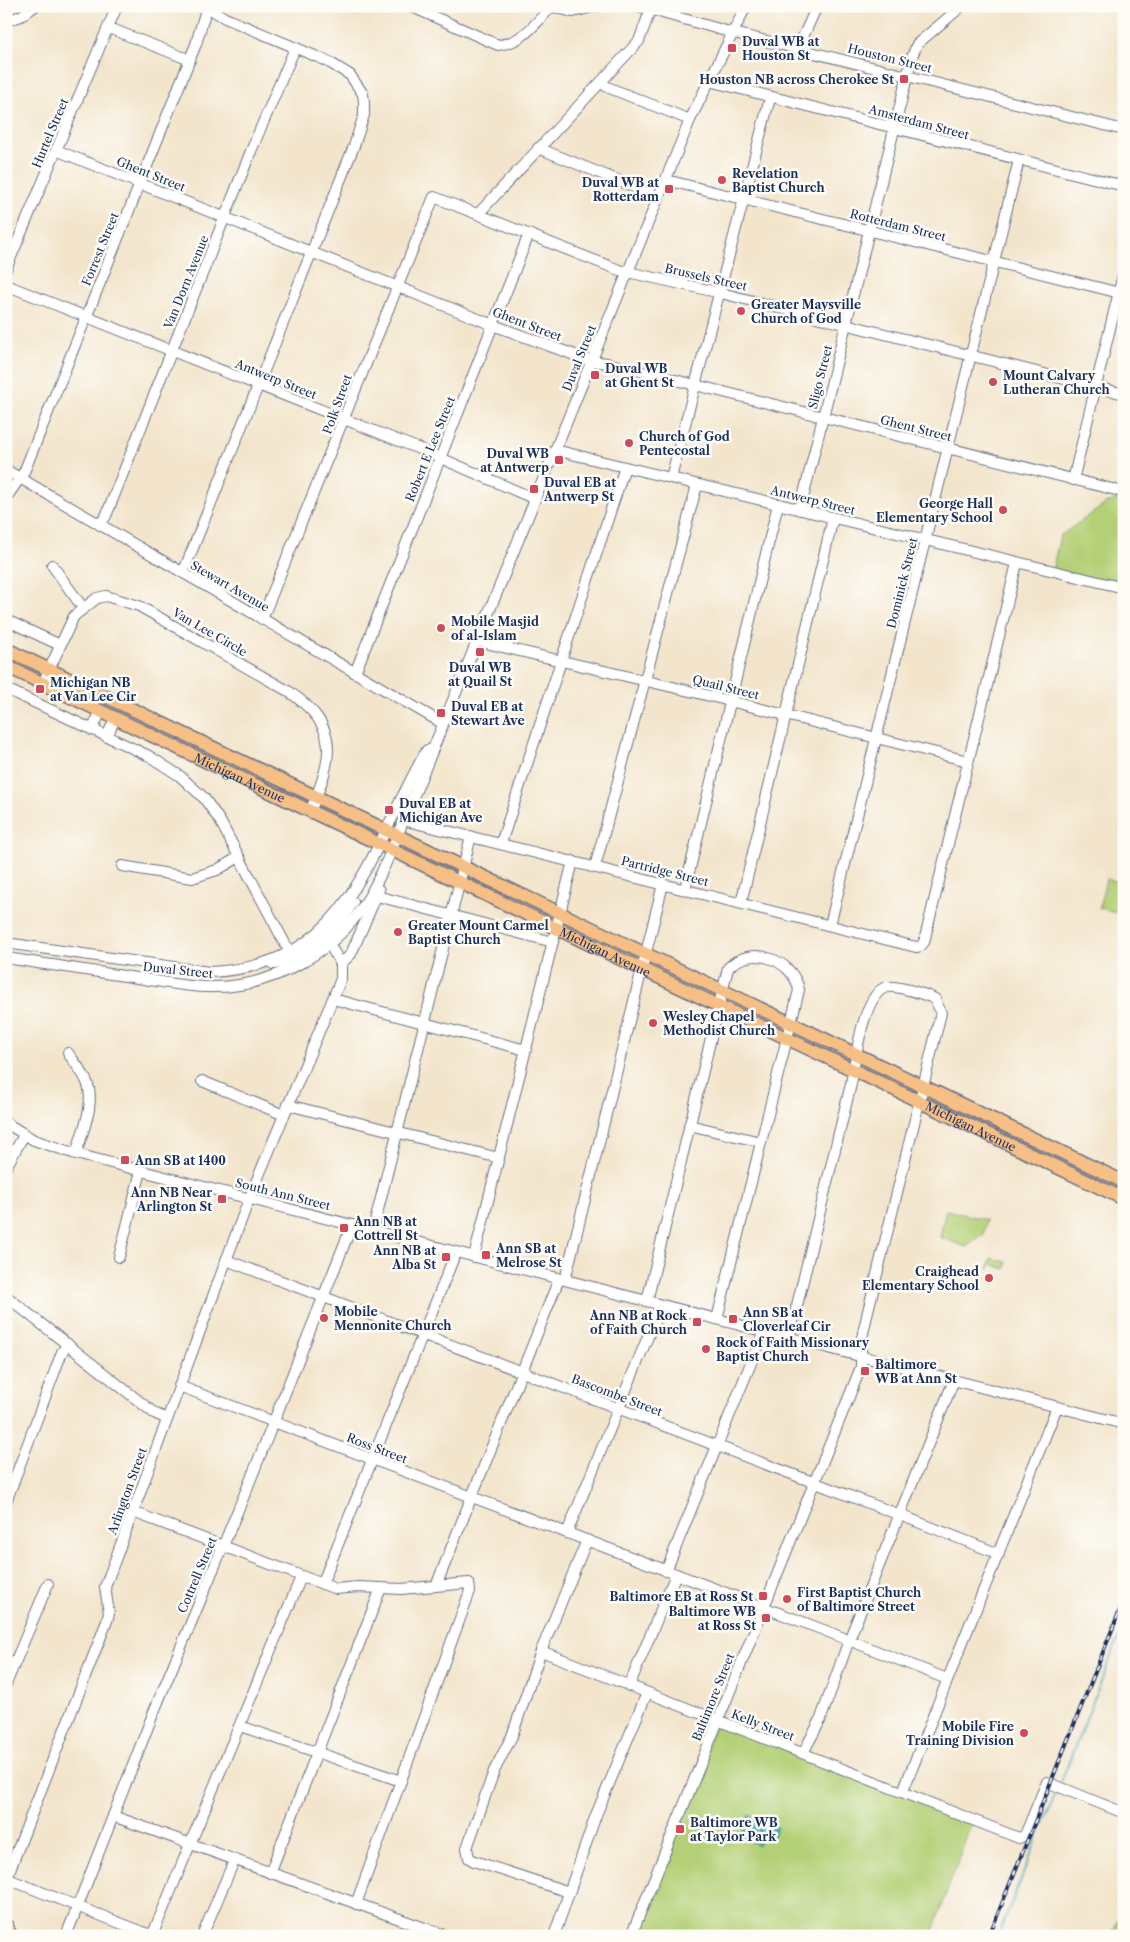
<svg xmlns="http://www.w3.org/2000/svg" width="1130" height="1942" viewBox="0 0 1130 1942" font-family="'Libre Caslon Text',serif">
  <rect width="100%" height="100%" fill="#fdfcf7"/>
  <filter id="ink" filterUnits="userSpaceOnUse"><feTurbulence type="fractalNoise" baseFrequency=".02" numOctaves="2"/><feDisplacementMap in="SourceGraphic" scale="10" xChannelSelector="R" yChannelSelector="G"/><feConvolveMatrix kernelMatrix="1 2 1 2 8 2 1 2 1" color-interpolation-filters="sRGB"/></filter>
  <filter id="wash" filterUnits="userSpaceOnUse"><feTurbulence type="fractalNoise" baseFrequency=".0096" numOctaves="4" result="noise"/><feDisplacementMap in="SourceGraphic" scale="20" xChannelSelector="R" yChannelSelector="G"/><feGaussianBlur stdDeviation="1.12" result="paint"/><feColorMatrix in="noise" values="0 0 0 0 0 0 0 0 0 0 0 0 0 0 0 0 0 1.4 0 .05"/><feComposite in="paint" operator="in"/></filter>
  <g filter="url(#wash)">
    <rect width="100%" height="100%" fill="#f3e5cc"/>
    <g fill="#b3d076" stroke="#67806a">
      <path d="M1124,497v91l-72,-17 8,-35 47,-33z"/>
      <path d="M1106,879l18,4v31l-25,-6z"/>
      <path d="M946,1210l40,10 -2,14 -18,13 -26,-10z"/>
      <path d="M991,1258l16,4 -2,7 -14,-5 -3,6z"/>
      <path d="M717,1720l255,102 -41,114h-298z"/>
      <path d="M1124,1905v31h-13z"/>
    </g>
    <path fill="#41aac1" stroke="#2e6c90" d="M749,1815l28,12 -5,13 -10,-4 -4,9 -18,-8z"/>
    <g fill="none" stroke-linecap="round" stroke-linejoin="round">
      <g stroke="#41aac1" stroke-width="2">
        <path d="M1061,1782l63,-158"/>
        <path d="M998,1936l59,-146"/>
      </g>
    </g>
  </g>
  <g filter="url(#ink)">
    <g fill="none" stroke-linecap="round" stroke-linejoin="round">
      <g stroke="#676f84" stroke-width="12">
        <g id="minor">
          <path d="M410,6l88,39c24,-2 37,-21 53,-38"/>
          <path d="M550,6l23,6 23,-6"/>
          <path d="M638,6l88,25 398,99"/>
          <path d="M6,21l15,-5 14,-10"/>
          <path d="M109,28l81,32"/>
          <path d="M798,48l19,-42"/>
          <path d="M709,81l415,105"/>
          <path d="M601,82l6,5 83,33"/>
          <path d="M538,148l121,49"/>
          <path d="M56,150l437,175 98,36 16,2 517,129"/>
          <path d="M666,180l458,114"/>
          <path d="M478,214l161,-173 11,-30"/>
          <path d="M6,269l111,-263"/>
          <path d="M6,285l416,165 113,49"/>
          <path d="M555,450l569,138"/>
          <path d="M6,470l436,253"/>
          <path d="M671,478l99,-380"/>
          <path d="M1073,480l51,-209"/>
          <path d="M6,498l18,-26 172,-428 11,-38"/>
          <path d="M800,510l112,-453 5,-13 45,-38"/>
          <path d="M100,525l6,-9 145,-365 44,-103"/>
          <path d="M52,565l31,43"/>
          <path d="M183,573l171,-427 10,-31v-13l-1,-8 -13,-19 -23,-14 -102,-43 -18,-11"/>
          <path d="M262,619l172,-422 185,73 102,23 403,101"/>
          <path d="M6,620l54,25"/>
          <path d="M477,641l225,53 266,67"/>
          <path d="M355,673l174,-439"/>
          <path d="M43,683l31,-67 23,-18 9,-2 33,10 149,85c55,37 44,68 22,121"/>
          <path d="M6,689l143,67 31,20 24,22 16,23 69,130"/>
          <path d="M92,730l9,-19"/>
          <path d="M107,737l8,-19"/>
          <path d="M403,820l513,127 5,-1 3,-4 93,-379"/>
          <path d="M501,843l124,-376"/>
          <path d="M122,866l70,12 25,-8 22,-13"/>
          <path d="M595,867l102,-382"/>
          <path d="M685,889l93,-385"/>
          <path d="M377,896l176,46"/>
          <path d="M741,903l92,-385"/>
          <path d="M830,925l189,-765"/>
          <path d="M6,943l203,29c142,-5 159,-122 218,-222"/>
          <path d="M6,958c44,7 88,13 131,20 33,5 68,13 102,7 43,-6 91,-34 118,-70 26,-35 40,-82 58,-122l275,-673 56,-114"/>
          <path d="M273,964c28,1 68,-39 80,-62"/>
          <path d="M341,964l10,-10 28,-64"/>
          <path d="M333,999l193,51"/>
          <path d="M68,1053c6,9 15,19 19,29 9,22 -5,50 -11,72"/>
          <path d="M202,1081l82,34"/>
          <path d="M288,1105l211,53"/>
          <path d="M6,1123l28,17 42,14 1048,270"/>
          <path d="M689,1125l72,17"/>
          <path d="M6,1167l18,-32"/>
          <path d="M373,1230l98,-394"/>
          <path d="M119,1257l22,-86"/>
          <path d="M474,1257l99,-396"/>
          <path d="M226,1260l674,255 99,39"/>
          <path d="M565,1280l98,-396"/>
          <path d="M6,1296l148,117 13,6"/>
          <path d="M647,1301l81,-333c23,-24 65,-9 71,22l-82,329"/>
          <path d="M179,1386l642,243 126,50"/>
          <path d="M6,1502l56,-150 6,-8"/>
          <path d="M133,1512l203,77 22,-2 43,2 68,-6 1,8 -114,313"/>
          <path d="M567,1533l94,-228"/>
          <path d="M666,1571l98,-240"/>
          <path d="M322,1584l134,-332"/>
          <path d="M436,1586l123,-307"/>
          <path d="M541,1651l478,187 6,-3 22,-53 77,31"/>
          <path d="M6,1684l42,-100"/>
          <path d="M629,1686l47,-112"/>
          <path d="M240,1726l161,55"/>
          <path d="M803,1753l17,-32 29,-81 105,-260"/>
          <path d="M903,1791l154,-384"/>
          <path d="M113,1816l334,120"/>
          <path d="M270,1873l111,-285"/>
          <path d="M6,1876l7,5 140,55"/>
          <path d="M7,1877l100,-256 2,-8 -4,-26 144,-388 92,-220v-15l-16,-27"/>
          <path d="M569,1892l-95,-31 -5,-3 -2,-10 27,-77 18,-35 29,-85 46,-111"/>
          <path d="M66,1936l87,-222 95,-228 104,-261"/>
          <path d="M152,1936l149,-359"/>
          <path d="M202,1936l32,-75"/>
          <path d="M554,1936l42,-121 51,-122"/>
          <path d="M631,1936l230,-569v-25l7,-31 73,-298 -6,-14c-10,-5 -39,-14 -48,-12 -24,5 -32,76 -36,97l-62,254"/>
        </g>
      </g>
      <g stroke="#676f84" stroke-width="15">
        <g id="major">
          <path d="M6,649l1118,533"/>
          <path id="s1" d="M6,666l1118,533"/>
          <path d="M6,1925l5,11"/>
        </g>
      </g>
      <use href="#minor" stroke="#fff" stroke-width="10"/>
      <use href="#major" stroke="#f5bf86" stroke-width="12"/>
      <g stroke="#1b2f5e" stroke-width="4">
        <path id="rail" d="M989,1936l135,-336"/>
      </g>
      <use href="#rail" stroke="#fdfcf7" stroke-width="2" stroke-dasharray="5.5" stroke-linecap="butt"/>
    </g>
  </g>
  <g fill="#d1495b" stroke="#fdfcf7" stroke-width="2">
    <rect x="727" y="43" width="10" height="10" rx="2.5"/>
    <rect x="899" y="74" width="10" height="10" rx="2.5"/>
    <circle cx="722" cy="180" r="5"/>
    <rect x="664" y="184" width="10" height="10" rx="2.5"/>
    <circle cx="741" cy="311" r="5"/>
    <rect x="590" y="370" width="10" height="10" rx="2.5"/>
    <circle cx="993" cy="382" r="5"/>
    <circle cx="629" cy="443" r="5"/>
    <rect x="554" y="455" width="10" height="10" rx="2.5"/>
    <rect x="529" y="484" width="10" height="10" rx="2.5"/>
    <circle cx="1003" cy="510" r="5"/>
    <circle cx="441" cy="628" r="5"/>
    <rect x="475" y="647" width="10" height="10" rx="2.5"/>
    <rect x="35" y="684" width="10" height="10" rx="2.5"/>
    <rect x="436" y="708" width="10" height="10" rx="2.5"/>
    <rect x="384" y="805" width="10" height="10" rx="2.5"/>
    <circle cx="398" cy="932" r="5"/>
    <circle cx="653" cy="1023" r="5"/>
    <rect x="120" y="1155" width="10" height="10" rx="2.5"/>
    <rect x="217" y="1194" width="10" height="10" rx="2.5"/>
    <rect x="339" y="1223" width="10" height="10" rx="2.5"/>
    <rect x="481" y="1250" width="10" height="10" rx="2.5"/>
    <rect x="441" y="1252" width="10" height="10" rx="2.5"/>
    <circle cx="989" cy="1278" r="5"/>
    <circle cx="324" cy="1318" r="5"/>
    <rect x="728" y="1314" width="10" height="10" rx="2.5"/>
    <rect x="692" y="1317" width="10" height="10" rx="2.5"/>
    <circle cx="706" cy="1349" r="5"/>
    <rect x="860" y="1366" width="10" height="10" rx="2.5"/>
    <rect x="758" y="1591" width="10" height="10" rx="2.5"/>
    <circle cx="787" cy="1599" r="5"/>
    <rect x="761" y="1613" width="10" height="10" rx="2.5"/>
    <circle cx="1024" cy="1733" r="5"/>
    <rect x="675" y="1824" width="10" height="10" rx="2.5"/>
  </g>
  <g text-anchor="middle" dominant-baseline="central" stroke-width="5" stroke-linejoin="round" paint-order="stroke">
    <g font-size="12" font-weight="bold" fill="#1b2f5e" stroke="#fdfcf7" text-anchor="start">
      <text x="742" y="41">Duval WB at<tspan x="742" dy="14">Houston St</tspan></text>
      <text x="894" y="79" text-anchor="end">Houston NB across Cherokee St</text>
      <text x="732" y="173">Revelation<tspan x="732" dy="14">Baptist Church</tspan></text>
      <text x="659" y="182" text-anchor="end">Duval WB at<tspan x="659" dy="14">Rotterdam</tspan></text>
      <text x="751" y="304">Greater Maysville<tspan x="751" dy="14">Church of God</tspan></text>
      <text x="605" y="368">Duval WB<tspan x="605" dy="14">at Ghent St</tspan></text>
      <text x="1003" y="375">Mount Calvary<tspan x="1003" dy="14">Lutheran Church</tspan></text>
      <text x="639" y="436">Church of God<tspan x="639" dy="14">Pentecostal</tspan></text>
      <text x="549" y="453" text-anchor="end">Duval WB<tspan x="549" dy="14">at Antwerp</tspan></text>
      <text x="544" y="482">Duval EB at<tspan x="544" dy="14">Antwerp St</tspan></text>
      <text x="993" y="503" text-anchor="end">George Hall<tspan x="993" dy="14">Elementary School</tspan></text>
      <text x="451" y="621">Mobile Masjid<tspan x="451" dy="14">of al-Islam</tspan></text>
      <text x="480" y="667" text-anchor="middle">Duval WB<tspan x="480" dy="14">at Quail St</tspan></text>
      <text x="50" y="682">Michigan NB<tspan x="50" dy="14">at Van Lee Cir</tspan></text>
      <text x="451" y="706">Duval EB at<tspan x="451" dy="14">Stewart Ave</tspan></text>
      <text x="399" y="803">Duval EB at<tspan x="399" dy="14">Michigan Ave</tspan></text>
      <text x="408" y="925">Greater Mount Carmel<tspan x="408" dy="14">Baptist Church</tspan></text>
      <text x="663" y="1016">Wesley Chapel<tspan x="663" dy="14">Methodist Church</tspan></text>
      <text x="135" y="1160">Ann SB at 1400</text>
      <text x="212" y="1192" text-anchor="end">Ann NB Near<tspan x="212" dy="14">Arlington St</tspan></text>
      <text x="354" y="1221">Ann NB at<tspan x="354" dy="14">Cottrell St</tspan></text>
      <text x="496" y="1248">Ann SB at<tspan x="496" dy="14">Melrose St</tspan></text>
      <text x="436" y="1250" text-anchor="end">Ann NB at<tspan x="436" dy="14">Alba St</tspan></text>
      <text x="979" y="1271" text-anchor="end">Craighead<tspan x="979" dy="14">Elementary School</tspan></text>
      <text x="334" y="1311">Mobile<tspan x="334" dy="14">Mennonite Church</tspan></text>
      <text x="743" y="1312">Ann SB at<tspan x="743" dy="14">Cloverleaf Cir</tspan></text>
      <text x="687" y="1315" text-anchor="end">Ann NB at Rock<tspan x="687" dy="14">of Faith Church</tspan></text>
      <text x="716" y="1342">Rock of Faith Missionary<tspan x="716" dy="14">Baptist Church</tspan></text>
      <text x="875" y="1364">Baltimore<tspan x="875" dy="14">WB at Ann St</tspan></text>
      <text x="797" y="1592">First Baptist Church<tspan x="797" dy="14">of Baltimore Street</tspan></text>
      <text x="753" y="1596" text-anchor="end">Baltimore EB at Ross St</text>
      <text x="756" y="1611" text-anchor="end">Baltimore WB<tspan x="756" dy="14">at Ross St</tspan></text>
      <text x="1014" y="1726" text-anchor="end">Mobile Fire<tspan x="1014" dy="14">Training Division</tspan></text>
      <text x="690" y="1822">Baltimore WB<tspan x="690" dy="14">at Taylor Park</tspan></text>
    </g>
    <g font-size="12" fill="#1b2f5e" stroke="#fdfcf7">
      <text transform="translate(890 58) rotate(14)">Houston Street</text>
      <text transform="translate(919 122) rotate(15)">Amsterdam Street</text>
      <text transform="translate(50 133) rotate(-67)">Hurtel Street</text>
      <text transform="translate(151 174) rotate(22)">Ghent Street</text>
      <text transform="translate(898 225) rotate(14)">Rotterdam Street</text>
      <text transform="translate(100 249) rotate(-68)">Forrest Street</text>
      <text transform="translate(706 277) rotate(13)">Brussels Street</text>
      <text transform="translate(186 282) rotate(-68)">Van Dorn Avenue</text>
      <text transform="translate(527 324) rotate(21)">Ghent Street</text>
      <text transform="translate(579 358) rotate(-68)">Duval Street</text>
      <text transform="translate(820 377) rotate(-76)">Sligo Street</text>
      <text transform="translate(276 379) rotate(22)">Antwerp Street</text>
      <text transform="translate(337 404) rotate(-70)">Polk Street</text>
      <text transform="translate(916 428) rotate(14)">Ghent Street</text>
      <text transform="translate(430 449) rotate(-68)">Robert E Lee Street</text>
      <text transform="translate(813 500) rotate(14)">Antwerp Street</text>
      <text transform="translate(902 583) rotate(-76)">Dominick Street</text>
      <text transform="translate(230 586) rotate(30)">Stewart Avenue</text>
      <text transform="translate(210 632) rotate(30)">Van Lee Circle</text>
      <text transform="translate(726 687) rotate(14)">Quail Street</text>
      <text stroke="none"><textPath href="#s1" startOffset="259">Michigan Avenue</textPath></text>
      <text transform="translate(665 871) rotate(14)">Partridge Street</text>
      <text stroke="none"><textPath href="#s1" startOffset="664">Michigan Avenue</textPath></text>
      <text transform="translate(178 970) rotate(6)">Duval Street</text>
      <text stroke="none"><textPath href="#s1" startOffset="1069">Michigan Avenue</textPath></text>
      <text transform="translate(283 1194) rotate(14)">South Ann Street</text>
      <text transform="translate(617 1395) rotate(21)">Bascombe Street</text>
      <text transform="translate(377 1448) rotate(21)">Ross Street</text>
      <text transform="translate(127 1491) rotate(-70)">Arlington Street</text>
      <text transform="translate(197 1575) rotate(-67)">Cottrell Street</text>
      <text transform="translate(713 1697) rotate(-68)">Baltimore Street</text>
      <text transform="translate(763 1725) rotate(21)">Kelly Street</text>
    </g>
  </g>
  <rect width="1130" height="1942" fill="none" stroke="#fdfcf7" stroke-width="25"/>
</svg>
